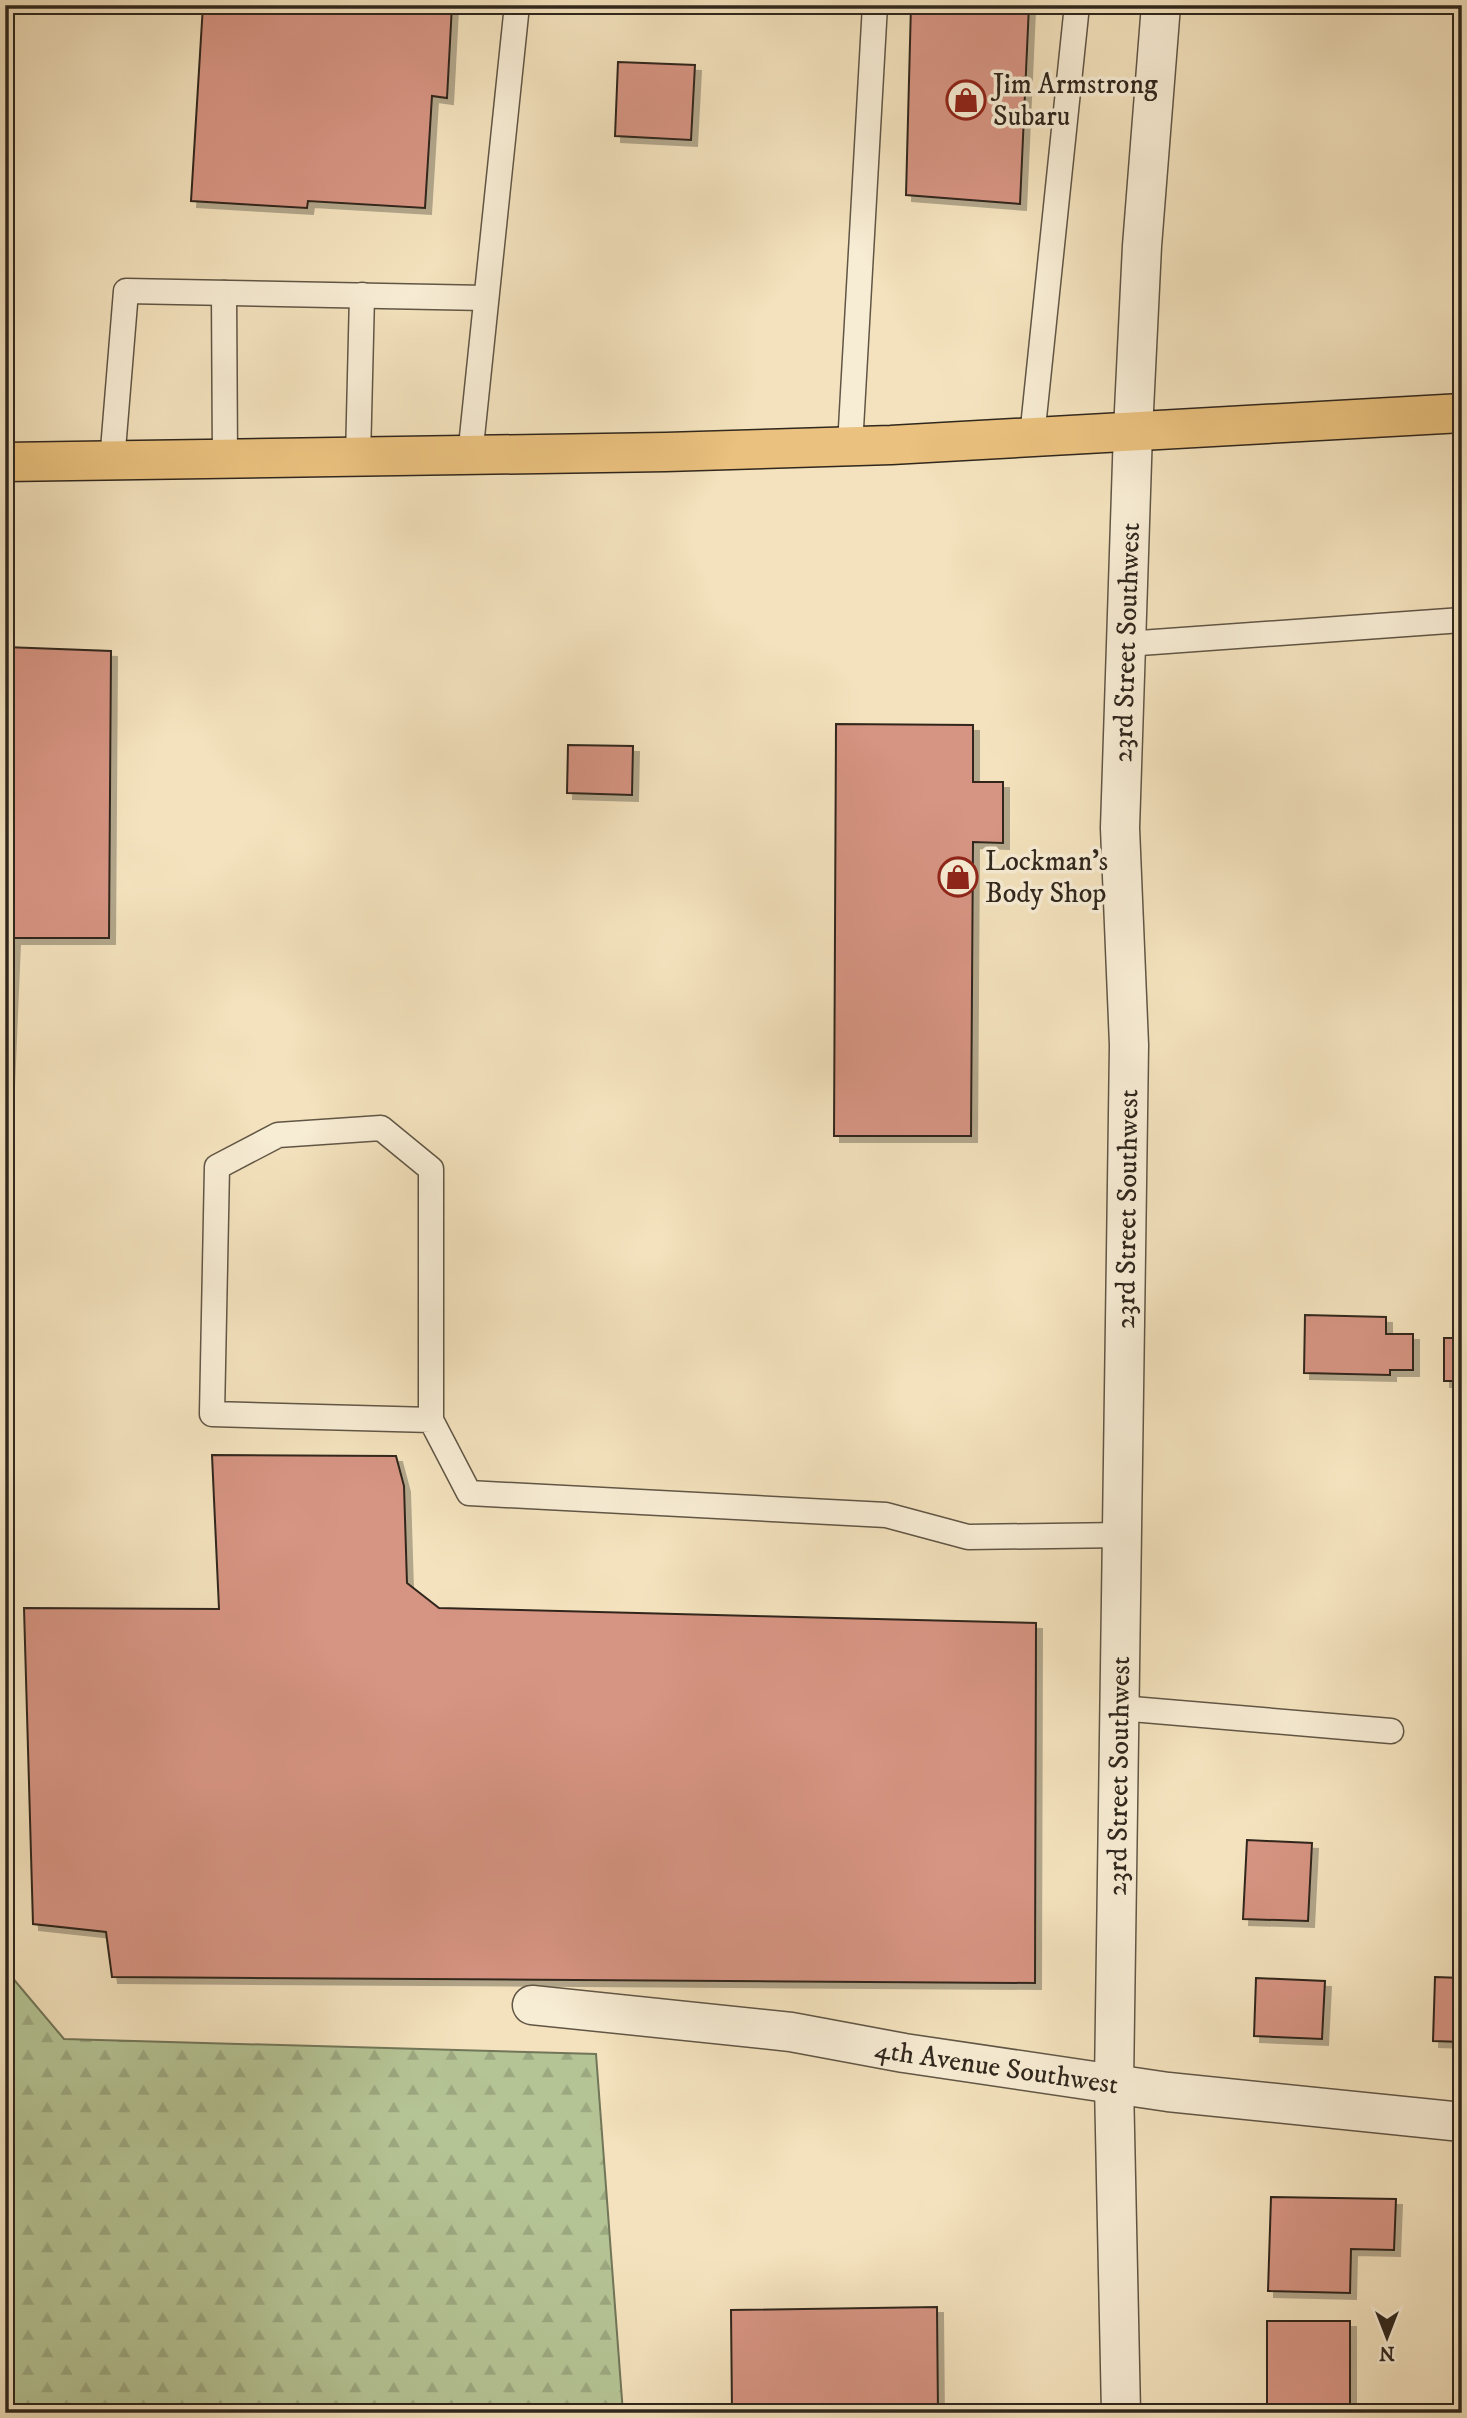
<svg xmlns="http://www.w3.org/2000/svg" width="1467" height="2418" viewBox="0 0 1467 2418" font-family="'IM FELL DW Pica',serif">
  <defs>
    <pattern id="forest-firs" width="22" height="20" patternUnits="userSpaceOnUse" patternTransform="scale(1.75)"><rect width="22" height="20" fill="#b5c495"/><path d="M5 1l3.5 6h-7zM16 11l3.5 6h-7z" fill="#9ca880"/></pattern>
    <filter id="shadow"><feDropShadow dx="6" dy="6" stdDeviation="0" flood-color="#0004"/></filter>
  </defs>
  <rect width="100%" height="100%" fill="#f3e2bd"/>
  <filter id="stains"><feTurbulence type="fractalNoise" baseFrequency=".00286" numOctaves="4"/><feColorMatrix values="0 0 0 0 .2 0 0 0 0 .09 0 0 0 0 .02 0 0 0 .5 -.17"/></filter>
  <radialGradient id="worn" r=".72"><stop offset=".6" stop-color="#630" stop-opacity="0"/><stop offset="1" stop-color="#630" stop-opacity=".3"/></radialGradient>
  <path fill="url(#forest-firs)" stroke="#727659" stroke-width="2" d="M5,1969l59,70 532,15 27,359h-618z"/>
  <g fill="#d69482" stroke="#30271d" stroke-width="2" filter="url(#shadow)">
    <path d="M203,5h249l-5,93 -15,-2 -7,112 -117,-7 -1,7 -116,-7z"/>
    <path d="M911,5h118l-9,199 -114,-9z"/>
    <path d="M618,62l77,3 -4,75 -76,-4z"/>
    <path d="M5,647l106,4 -2,287h-95l-9,214z"/>
    <path d="M836,724l137,1v57h30v61l-30,-1 -2,294h-137z"/>
    <path d="M568,745l65,1 -1,49 -65,-2z"/>
    <path d="M1305,1315l81,2v17h27v36h-23v5l-86,-2z"/>
    <rect x="1444" y="1338" width="18" height="43"/>
    <path d="M212,1455l184,1 8,30 3,97 32,25 597,15 -1,360 -923,-6 -6,-45 -73,-8 -9,-316 195,1z"/>
    <path d="M1459,1515h3v59h-2z"/>
    <path d="M1247,1840l65,3 -4,78 -65,-2z"/>
    <path d="M1435,1977l27,1v64l-29,-1z"/>
    <path d="M1256,1978l69,3 -3,58 -68,-3z"/>
    <path d="M1271,2197l125,2 -2,51 -43,-1 -1,44 -82,-2z"/>
    <path d="M937,2307l1,106h-206l-1,-103z"/>
    <rect x="1267" y="2321" width="83" height="92"/>
  </g>
  <g fill="none" stroke-linecap="round" stroke-linejoin="round">
    <g stroke="#615645" stroke-width="27">
      <g id="lane">
        <path d="M224,293l1,168"/>
        <path d="M1032,437l45,-432"/>
        <path d="M850,446l25,-441"/>
        <path d="M470,456l47,-451"/>
        <path d="M358,458l4,-163"/>
        <path d="M112,462l14,-171 360,7"/>
        <path d="M1126,644l336,-24"/>
        <path d="M431,1420v-251l-50,-41 -103,7 -61,32 -5,247 219,6 38,73 417,22 82,22 155,-2"/>
        <path d="M1120,1708l271,23"/>
      </g>
    </g>
    <g stroke="#615645" stroke-width="41">
      <g id="street">
        <path id="s1" d="M532,2005l259,27 113,21 264,39 294,30"/>
        <path id="s2" d="M1121,2413l-7,-329 15,-1039 -9,-217 13,-397 9,-185 19,-241"/>
      </g>
    </g>
    <g stroke="#30271d" stroke-width="41">
      <path id="primary" d="M5,462l661,-10 225,-7 571,-32"/>
    </g>
    <use href="#lane" stroke="#f7ecd4" stroke-width="24"/>
    <use href="#street" stroke="#f7ecd4" stroke-width="38"/>
    <use href="#primary" stroke="#eac17e" stroke-width="38"/>
  </g>
  <defs>
    <g id="shop-ring" transform="scale(2.0125)"><circle r="9.5" fill="#f7ecd4" stroke="#8f2418" stroke-width="1.5"/><path d="M-5-2.5h2.3a2.7 3.5 0 0 1 5.4 0H5L5.5 6h-11ZM-1.5-2.5h3a1.5 2.3 0 0 0-3 0Z" fill="#8f2418"/></g>
  </defs>
  <g fill-rule="evenodd">
    <use href="#shop-ring" x="966" y="100"/>
    <use href="#shop-ring" x="958" y="877"/>
  </g>
  <g text-anchor="middle" dominant-baseline="central" stroke-width="7" stroke-linejoin="round" paint-order="stroke">
    <g font-size="28" fill="#30271d" stroke="#f7ecd4" text-anchor="start">
      <text x="993" y="84">Jim Armstrong<tspan x="993" dy="32">Subaru</tspan></text>
      <text x="985" y="861">Lockman's<tspan x="985" dy="32">Body Shop</tspan></text>
    </g>
    <g font-size="28" fill="#30271d" stroke="#f7ecd4">
      <text stroke="none"><textPath href="#s2" startOffset="1771">23rd Street Southwest</textPath></text>
      <text stroke="none"><textPath href="#s2" startOffset="1204">23rd Street Southwest</textPath></text>
      <text stroke="none"><textPath href="#s2" startOffset="637">23rd Street Southwest</textPath></text>
      <text stroke="none"><textPath href="#s1" startOffset="469">4th Avenue Southwest</textPath></text>
    </g>
  </g>
  <rect width="1467" height="2418" fill="none" stroke="#f3e2bd" stroke-width="28"/>
  <rect x="7" y="7" width="1453" height="2404" fill="none" stroke="#30271d" stroke-width="3.5"/>
  <rect x="14" y="14" width="1439" height="2390" fill="none" stroke="#30271d" stroke-width="2"/>
  <g transform="translate(1387 2337) rotate(180)" stroke="#f7ecd4" stroke-width="5" paint-order="stroke">
  <path d="M0-5L12 26L0 18L-12 26Z" fill="#30271d"/>
  <text y="-10" font-size="19" font-weight="bold" text-anchor="middle" fill="#30271d">N</text>
  </g>
  <rect width="100%" height="100%" filter="url(#stains)"/>
  <rect width="100%" height="100%" fill="url(#worn)"/>
</svg>
